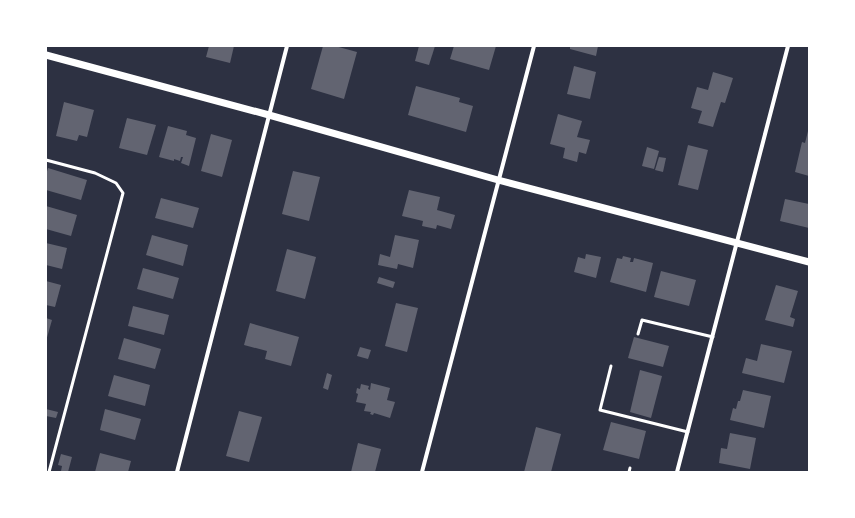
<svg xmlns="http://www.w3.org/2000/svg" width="855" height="518" viewBox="0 0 855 518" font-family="Lato,sans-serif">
  <rect width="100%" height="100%" fill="#2d3142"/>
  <g fill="#626471">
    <path d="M209,46h25l-4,17 -24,-6z"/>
    <path d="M323,46h12l22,6 -13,47 -33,-10z"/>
    <path d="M419,46h16l-6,19 -14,-4z"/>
    <path d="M454,46h42l-7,24 -39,-11z"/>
    <path d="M570,46h28l-2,10 -26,-7z"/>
    <path d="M574,66l22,6 -6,27 -23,-5z"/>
    <path d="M713,72l20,6 -8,25 -4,-1 -8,25 -15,-4 4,-12 -11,-3 6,-21 11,3z"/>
    <path d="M416,86l44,12 -1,4 14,4 -7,26 -58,-17z"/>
    <path d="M64,102l30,8 -7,27 -8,-2 -2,6 -21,-5z"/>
    <path d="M558,114l24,7 -5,16 13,3 -4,14 -7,-2 -2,10 -14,-4 2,-10 -15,-4z"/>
    <path d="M127,118l29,7 -9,30 -28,-7z"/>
    <path d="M168,126l19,5 -1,4 10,3 -7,28 -8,-3 2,-6h-2l-1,4 -6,-2v2l-15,-4z"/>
    <path d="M808,131h1v45l-14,-4 7,-30 3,1z"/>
    <path d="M211,134l21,6 -10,37 -21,-6z"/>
    <path d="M688,145l20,5 -10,40 -20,-5z"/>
    <path d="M647,147l12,4 -5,18 -12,-3z"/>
    <path d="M659,157l7,1 -3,14 -8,-2z"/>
    <path d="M48,168l39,12 -6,20 -35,-10v-15z"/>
    <path d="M293,171l27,6 -11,44 -27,-7z"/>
    <path d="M409,190l31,7 -3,13 18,5 -4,14 -14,-4 -1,4 -14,-3 1,-5 -21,-5z"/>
    <path d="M161,198l38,10 -6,20 -38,-10z"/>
    <path d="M785,199l24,5v24l-29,-7z"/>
    <path d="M46,206l31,9 -6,21 -25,-7z"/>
    <path d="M152,235l36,10 -5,21 -37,-11z"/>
    <path d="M395,235l24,5 -6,28 -15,-4 -1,5 -19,-4 2,-11 10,3z"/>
    <path d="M46,243l21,5 -5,21 -16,-4z"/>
    <path d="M287,249l29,8 -11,42 -29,-8z"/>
    <path d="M586,254l15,3 -5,21 -22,-6 4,-15 7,2z"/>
    <path d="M623,256l8,2 -1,4h3l1,-4 19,5 -7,29 -36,-10 7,-24 5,1z"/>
    <path d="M143,268l36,10 -6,21 -36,-10z"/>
    <path d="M661,271l35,9 -7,26 -35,-9z"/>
    <path d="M379,277l16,5 -2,6 -16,-5z"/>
    <path d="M46,281l15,4 -6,22 -9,-2z"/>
    <path d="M776,285l22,6 -8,26 5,2 -2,8 -28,-7z"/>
    <path d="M396,303l22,5 -11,44 -22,-6z"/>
    <path d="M133,306l36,9 -5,20 -36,-9z"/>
    <path d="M46,318l6,2 -6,21z"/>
    <path d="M250,323l49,14 -8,29 -26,-7 2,-8 -23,-6z"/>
    <path d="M634,337l35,9 -6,21 -35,-9z"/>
    <path d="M124,338l37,11 -6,20 -37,-10z"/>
    <path d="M761,344l31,7 -8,32 -42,-10 4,-15 11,3z"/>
    <path d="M360,347l11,3 -3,9 -11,-3z"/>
    <path d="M640,370l22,6 -11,42 -21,-6z"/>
    <path d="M327,373l5,2 -4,15 -5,-2z"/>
    <path d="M114,375l36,10 -5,21 -37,-10z"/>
    <path d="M371,383l19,5 -3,12 8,2 -5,16 -16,-5 -1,2 -3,-1 1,-2 -7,-1 2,-7 -10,-2 2,-8 -2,-1 1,-5 3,1 1,-5 8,2 -1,3 2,1z"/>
    <path d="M743,390l28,6 -7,32 -34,-8 3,-12 3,1 2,-8h2z"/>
    <path d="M46,409l12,3 -2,6 -10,-2z"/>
    <path d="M105,409l36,10 -6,21 -35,-10z"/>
    <path d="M239,411l23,6 -13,45 -23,-6z"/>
    <path d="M611,422l35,9 -7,28 -36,-9z"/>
    <path d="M536,427l25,7 -10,38h-27z"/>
    <path d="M730,433l26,5 -6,31 -31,-6 2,-15 6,1z"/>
    <path d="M358,443l23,6 -6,23h-24z"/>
    <path d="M100,453l31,8 -3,11h-33z"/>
    <path d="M61,454l11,3 -4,15 -7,-1 1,-5 -4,-1z"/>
  </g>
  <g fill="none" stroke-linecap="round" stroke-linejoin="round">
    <g stroke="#fff" stroke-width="3">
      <path d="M46,160l49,13 21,10 7,10 -74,279"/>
      <path d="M638,334l4,-14 71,17"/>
      <path d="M611,366l-11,44 88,22"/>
      <path d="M629,472l1,-4"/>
    </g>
    <g stroke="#fff" stroke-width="4">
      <path d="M177,472l110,-426"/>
      <path d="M422,472l112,-426"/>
      <path d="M677,472l111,-426"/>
    </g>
    <path stroke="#fff" stroke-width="7" d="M46,55l223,60 229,65 311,82"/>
  </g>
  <rect width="855" height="518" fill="none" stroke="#ffffff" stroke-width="94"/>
</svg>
